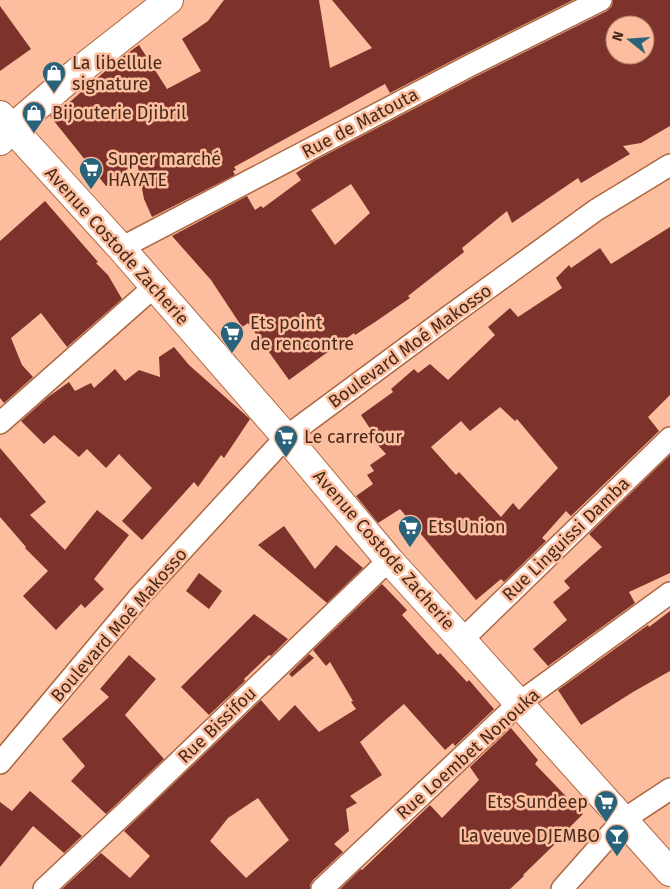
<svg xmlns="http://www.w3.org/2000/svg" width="670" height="889" viewBox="0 0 670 889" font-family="'Fira Sans',sans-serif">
  <rect width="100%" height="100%" fill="#fcbe9e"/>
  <g fill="#7d332b" fill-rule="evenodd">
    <path d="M224,0h95l11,68 42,-20 -40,-48h241l-110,55 -73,38 -5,-9 -151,83 2,3 -3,1 2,4 -83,42 -8,-18 -7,-37 -31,24 -56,-70 14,-9 54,-47 21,-15 28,44 34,-18 -19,-32 26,-18z"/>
    <path d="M613,0h57v126l-29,17 -18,3 7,8 -49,29 -3,-5 -66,45 -5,-12 -45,37 2,4 -56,44 2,2 -35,24 -20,13 -1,-2 -65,47 -41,-57 -6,4 -31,-47 -39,-44 75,-40 8,14 6,-4 2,2 38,-28 -5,-7 18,-12 161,-84 132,-66 5,-5zM615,25h30v30h-30zM351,184l19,29 -35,32 -24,-35z"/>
    <path d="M0,6l31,43 -31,22z"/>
    <path d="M45,201l53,61 -2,1 12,12 14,24 -55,48 -26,-34 -30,25 11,27 11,12 -29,26 -4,-5v-157z"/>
    <path d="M670,227v168l-22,22 11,14 -88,85 -5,-5 -24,27 4,3 -42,41 -3,-3 -25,21 -76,-91 -22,14 -22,-27 17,-12 -6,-9 7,-4 -4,-6 16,-11 -9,-10 2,-2 -18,-27 32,-23 -2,-3 23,-20 4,4 12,-9 18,16 47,-45 -7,-8 22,-19 8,9 44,-29 -6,-10 13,-13 2,3 29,-20 11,16zM500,407l15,14 2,-2 41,49 -39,42 -6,-7 -12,14 -42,-45 -3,3 -25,-28 30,-26 9,10z"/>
    <path d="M174,347l15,18 61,54 -26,39 -3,-3 -23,32 -4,-5 -52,58 -20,-19 30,-33 -33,-34 -13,14 -19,-19 -8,8 -25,-22 -10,9 -23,-23 27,-24 21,-15 6,9 16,-8 3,5 21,-19 10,12 14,-11 21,7 -1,-20z"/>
    <path d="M0,448l46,54 -16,13 35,35 32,-40 32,25 -35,44 10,10 -19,19 -4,-4 -25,26 -33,-34 25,-25 -23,-23 1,-1 -26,-30z"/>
    <path d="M670,455v118l-41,19 6,11 -87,63 -15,-17 34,-29 -14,-18 17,-14 -6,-7 38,-34 -13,-13z"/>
    <path d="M284,526l31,43 21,-24 27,23 -36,35 -69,-58z"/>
    <path d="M199,573l23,18 -13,18 -23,-18z"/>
    <path d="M382,584l25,26 -5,5 36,40 2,-2 27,29 2,-2 25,29 -39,37 -2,-3 -8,7 -41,-46 -44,38 22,33 -32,21 7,7 -11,6 3,22 -15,13 9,8 -30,28 -3,5v4h-248l39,-36 29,25 20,-22 -26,-25 137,-131 18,21 16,-16 24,27 37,-23 -5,-7 2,-1 -23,-39 -4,4 -13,-16zM258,798l31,42 -43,38 -36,-37 18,-23z"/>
    <path d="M670,611v60l-37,21 -52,33 -23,-35 90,-65 1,2z"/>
    <path d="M254,614l34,25 -17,17 -2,-1 -25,24 1,2 -36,34 -28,-28z"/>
    <path d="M309,654l5,4 -22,19 -3,-3z"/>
    <path d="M129,655l27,24 -31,36 39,44 -58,55 -35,-33 14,-15 -23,-27 47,-42 -9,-8z"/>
    <path d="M511,728l27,32 -3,4 48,50 -27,27 1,1 -34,33 1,1 -14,13h-170l21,-20 1,1 68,-65 12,13 37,-38 -9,-13z"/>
    <path d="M30,791l52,45 -18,17 -31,-27 -33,41v-65l12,9z"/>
  </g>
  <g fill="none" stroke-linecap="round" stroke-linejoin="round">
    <g stroke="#ae6841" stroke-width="24">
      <g id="street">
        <path d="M121,248l348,-182 132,-66"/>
        <path d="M0,423l155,-137"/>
        <path d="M462,640l208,-202"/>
        <path d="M0,763l140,-167 146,-159 165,-122 145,-105 74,-45"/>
        <path d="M44,889l96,-90 249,-239"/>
        <path d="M322,889l197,-186 151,-110"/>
        <path d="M562,889l61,-69 47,-31"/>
      </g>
    </g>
    <g stroke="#ae6841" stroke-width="30">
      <g id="secondary">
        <path d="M0,115l121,133 165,189 103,123 73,80 208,232"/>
        <path d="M0,141l12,-13 64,-55 93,-73"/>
      </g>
    </g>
    <use href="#street" stroke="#fff" stroke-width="21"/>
    <use href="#secondary" stroke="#fff" stroke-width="28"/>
  </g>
  <defs>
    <g id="shop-pin" transform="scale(1.25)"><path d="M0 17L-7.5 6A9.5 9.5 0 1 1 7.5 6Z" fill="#28627b" stroke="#fcbe9e"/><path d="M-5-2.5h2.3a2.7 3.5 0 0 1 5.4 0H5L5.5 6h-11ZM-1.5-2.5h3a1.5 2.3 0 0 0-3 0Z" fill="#fff"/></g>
    <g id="supermarket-pin" transform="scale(1.25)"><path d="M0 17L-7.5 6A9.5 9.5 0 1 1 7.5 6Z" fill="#28627b" stroke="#fcbe9e"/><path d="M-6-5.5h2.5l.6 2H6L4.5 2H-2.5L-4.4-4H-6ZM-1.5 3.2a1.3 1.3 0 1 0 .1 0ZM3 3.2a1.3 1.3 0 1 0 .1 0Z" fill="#fff"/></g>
    <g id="bar-pin" transform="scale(1.25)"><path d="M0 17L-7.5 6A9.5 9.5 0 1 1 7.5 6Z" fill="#28627b" stroke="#fcbe9e"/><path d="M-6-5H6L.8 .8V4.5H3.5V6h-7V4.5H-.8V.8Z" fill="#fff"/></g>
  </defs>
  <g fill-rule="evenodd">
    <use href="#shop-pin" x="54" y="73"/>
    <use href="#shop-pin" x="34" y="113"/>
    <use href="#supermarket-pin" x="91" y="169"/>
    <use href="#supermarket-pin" x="232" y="333"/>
    <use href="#supermarket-pin" x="286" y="437"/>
    <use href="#supermarket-pin" x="410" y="527"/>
    <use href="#supermarket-pin" x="606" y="802"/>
    <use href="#bar-pin" x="617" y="836"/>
  </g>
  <g text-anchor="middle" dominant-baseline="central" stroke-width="5" stroke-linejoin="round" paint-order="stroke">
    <g font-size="18" fill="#482a1a" stroke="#fcbe9e" text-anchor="start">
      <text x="72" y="63">La libellule<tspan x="72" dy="21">signature</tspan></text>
      <text x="52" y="113">Bijouterie Djibril</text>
      <text x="108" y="159">Super marché<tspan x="108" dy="21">HAYATE</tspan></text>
      <text x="250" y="323">Ets point<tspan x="250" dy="21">de rencontre</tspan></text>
      <text x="304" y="437">Le carrefour</text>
      <text x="428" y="527">Ets Union</text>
      <text x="588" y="802" text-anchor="end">Ets Sundeep</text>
      <text x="600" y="836" text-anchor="end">La veuve DJEMBO</text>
    </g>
    <g font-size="18" fill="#482a1a" stroke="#fcbe9e">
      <text transform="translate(360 123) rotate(-28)">Rue de Matouta</text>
      <text transform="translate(117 246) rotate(48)">Avenue Costode Zacherie</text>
      <text transform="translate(410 346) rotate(-36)">Boulevard Moé Makosso</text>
      <text transform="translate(566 539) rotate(-44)">Rue Linguissi Damba</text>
      <text transform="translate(384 550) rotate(49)">Avenue Costode Zacherie</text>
      <text transform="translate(119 625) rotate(-49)">Boulevard Moé Makosso</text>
      <text transform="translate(217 725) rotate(-44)">Rue Bissifou</text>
      <text transform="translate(468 754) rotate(-42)">Rue Loembet Nonouka</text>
    </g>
  </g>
  <g transform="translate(630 40) rotate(287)"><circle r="24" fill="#fcbe9e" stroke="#b48369"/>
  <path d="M0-4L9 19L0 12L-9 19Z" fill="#28627b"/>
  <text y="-8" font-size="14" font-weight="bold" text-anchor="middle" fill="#482a1a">N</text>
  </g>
</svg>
